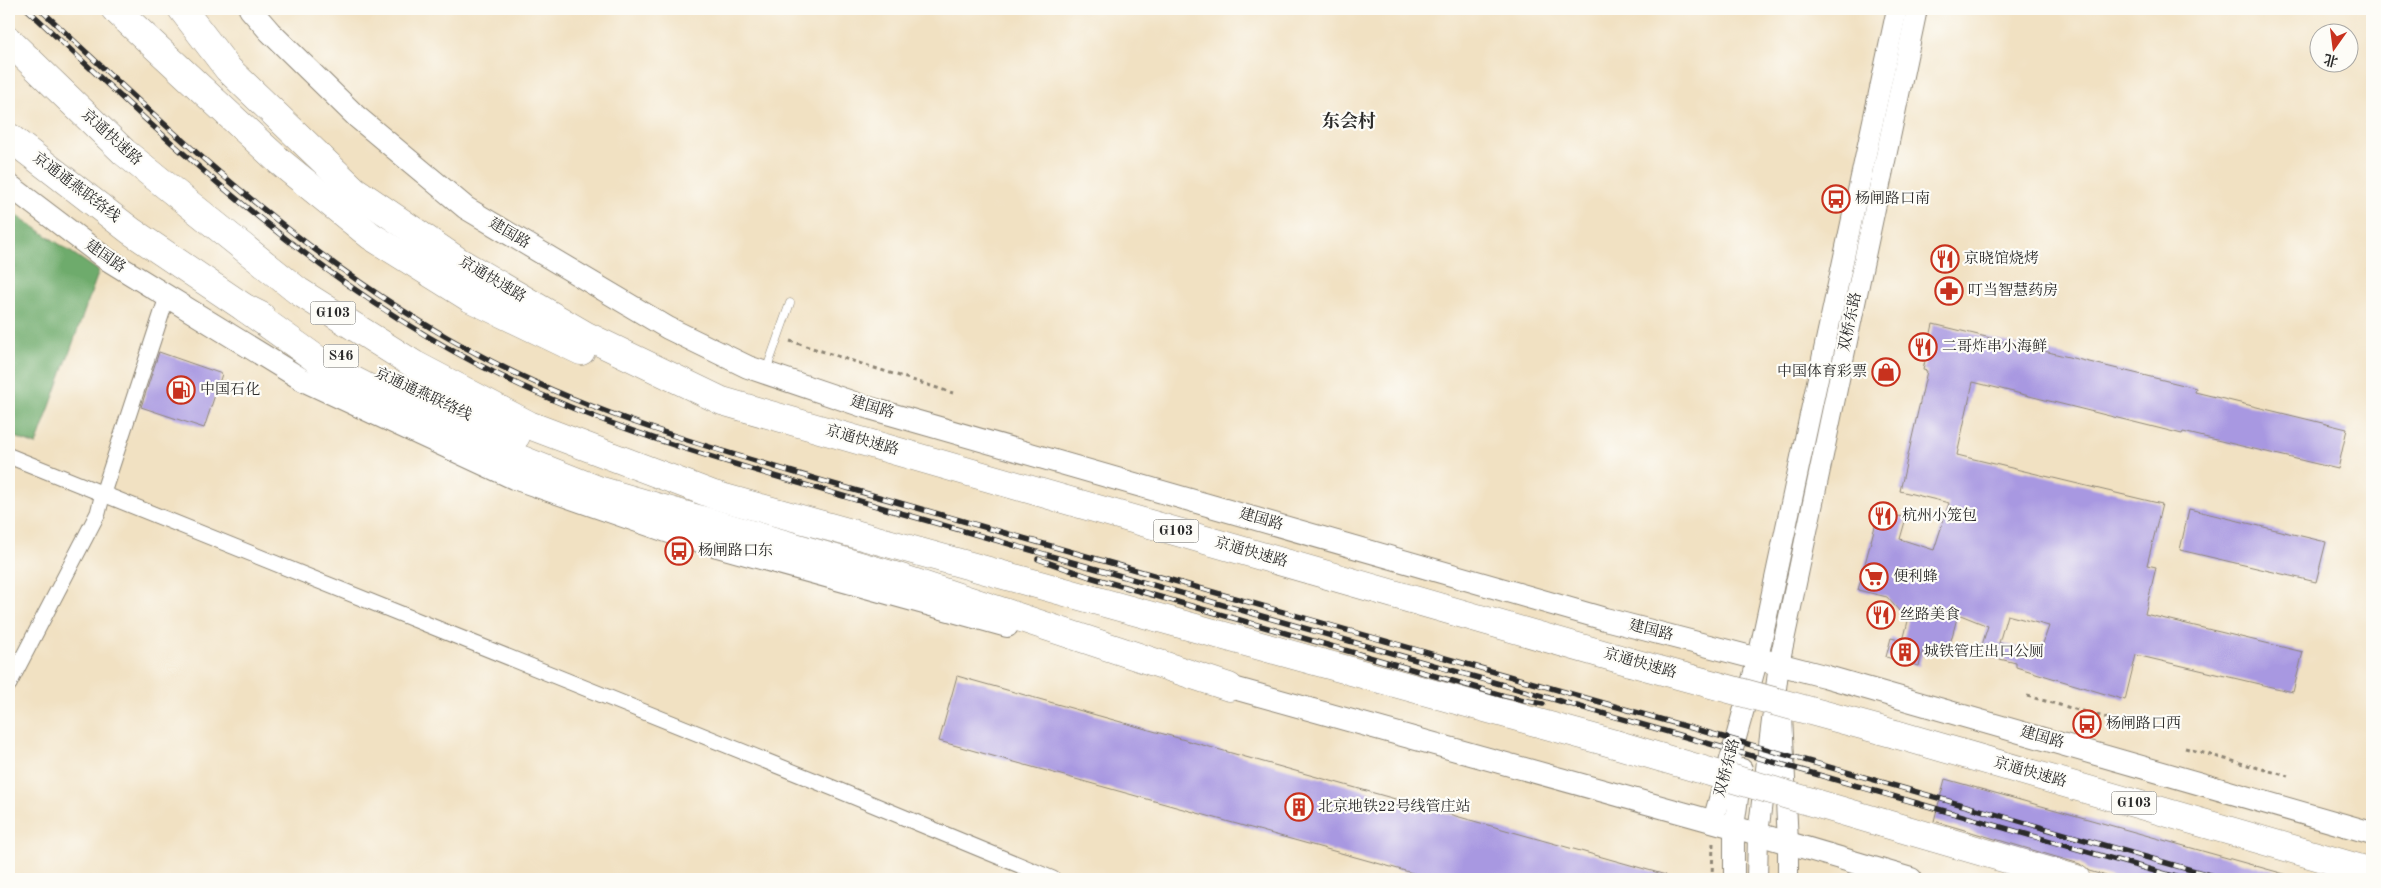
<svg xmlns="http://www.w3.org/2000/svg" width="2381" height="888" viewBox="0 0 2381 888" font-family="'Old Standard TT','Noto Serif SC',serif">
  <rect width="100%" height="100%" fill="#fdfcf7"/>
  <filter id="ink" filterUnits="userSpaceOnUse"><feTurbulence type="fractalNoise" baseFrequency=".02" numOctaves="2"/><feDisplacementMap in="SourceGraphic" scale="10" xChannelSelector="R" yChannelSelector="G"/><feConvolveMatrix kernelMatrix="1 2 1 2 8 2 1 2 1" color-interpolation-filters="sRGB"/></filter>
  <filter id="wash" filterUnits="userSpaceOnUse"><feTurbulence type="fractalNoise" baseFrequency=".0096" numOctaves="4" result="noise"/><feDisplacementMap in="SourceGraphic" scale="20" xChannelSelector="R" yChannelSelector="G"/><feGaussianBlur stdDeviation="1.12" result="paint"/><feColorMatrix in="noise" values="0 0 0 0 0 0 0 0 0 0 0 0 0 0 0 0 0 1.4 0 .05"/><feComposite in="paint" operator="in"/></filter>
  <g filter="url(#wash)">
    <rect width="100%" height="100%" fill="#f1e1c2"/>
    <path fill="#6eab6c" stroke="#4c6b4c" d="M9,210l90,61 -63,174 -27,-10z"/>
    <g id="blocks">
      <g fill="#a898e1" fill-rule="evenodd">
        <path d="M1933,324l263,64 -1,4 152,37 -9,40 -155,-37 -1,2 -209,-52 -16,73 205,49 -15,61 9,2 -11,47 158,38 -10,40 -157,-37 -11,45 -109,-33v-4l-37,-9 9,-28 -30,-12 -10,38 -24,-6 -5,20 -33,-9 5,-19 12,3 5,-20 -21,-24 -29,-7 21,-79 27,7 -6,21 34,11 15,-47 -49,-12 27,-120 -4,-1zM2007,615l42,11 -9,26 -41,-9z"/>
        <path d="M159,352l63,22 -18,54 -63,-21z"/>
        <path d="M2189,509l137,33 -10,40 -136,-32z"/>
        <path d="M957,676l709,199v4h-232l-495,-138z"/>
        <path d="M1945,779l343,96v4h-171l-28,-8 -9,-7 -146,-43z"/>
      </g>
    </g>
  </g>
  <g filter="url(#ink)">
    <use href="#blocks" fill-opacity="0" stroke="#8e8676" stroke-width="1"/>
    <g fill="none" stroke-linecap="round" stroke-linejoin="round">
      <g stroke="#8e8676" stroke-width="9">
        <path id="service" d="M766,371l24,-68"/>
      </g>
      <g stroke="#8e8676" stroke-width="17">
        <g id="minor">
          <path d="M9,456l824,332 220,91"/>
          <path d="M9,684l89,-171 5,-20 64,-196"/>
        </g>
      </g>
      <g stroke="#8e8676" stroke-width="22">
        <g id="tertiary">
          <path d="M1782,716l6,127v36"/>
          <path d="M1713,821l45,-163 139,-649"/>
          <path d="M1734,879v-52l8,-58"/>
          <path d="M1757,879l1,-45 21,-170 138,-655"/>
        </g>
      </g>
      <g stroke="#8e8676" stroke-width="24">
        <g id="secondary">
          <path d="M250,9l20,23 87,85 109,91 202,120 80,39 118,40 739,212 219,57 548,157"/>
          <path d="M9,185l96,73 198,122 211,98 167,58 326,90"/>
          <path d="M1212,682l546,152 153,45"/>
        </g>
      </g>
      <g stroke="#8e8676" stroke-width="29">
        <g id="motorway">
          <path d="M115,9l164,152 92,75 99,62 111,53"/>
          <path d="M182,9l46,60 126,121 104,71 127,74 137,66 908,261"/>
          <path d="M9,41l115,111 174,139 117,74 114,60 185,70 901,249"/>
          <path d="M9,137l122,94 114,77 16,8"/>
          <path d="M245,308l84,60 131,67 138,55 300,87 331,110"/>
          <path d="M411,391l105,45"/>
          <path d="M1895,734l477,138"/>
          <path d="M1883,823l193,56"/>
        </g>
      </g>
      <g stroke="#8e8676" stroke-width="3" stroke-dasharray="4 4" stroke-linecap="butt">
        <path d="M790,341l163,52"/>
        <path d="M2027,696l95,26"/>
        <path d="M2185,748l103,28"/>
        <path d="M1712,879l1,-37"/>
      </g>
      <use href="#service" stroke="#fff" stroke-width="8"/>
      <use href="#minor" stroke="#fff" stroke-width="15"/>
      <use href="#tertiary" stroke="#fff" stroke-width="20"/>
      <use href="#secondary" stroke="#fff" stroke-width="22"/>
      <use href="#motorway" stroke="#fff" stroke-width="28"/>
      <g stroke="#2b2b2b" stroke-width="5.5">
        <g id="rail">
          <path d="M27,9c145,136 293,279 474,367 121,60 253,93 382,132l1300,371"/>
          <path d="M40,9c138,129 278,263 447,350 113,59 237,93 360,129l1376,391"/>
          <path d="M1038,559l52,18 415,119 38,8"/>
        </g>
      </g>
      <use href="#rail" stroke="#fdfcf7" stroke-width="4" stroke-dasharray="11" stroke-linecap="butt"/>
      <g stroke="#8e8676" stroke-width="29" stroke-linecap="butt">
        <g id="motorway-bridge">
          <path d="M1630,662l265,72"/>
          <path d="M1615,744l268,79"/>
        </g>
      </g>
      <use href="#motorway-bridge" stroke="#fff" stroke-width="28"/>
    </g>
  </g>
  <defs>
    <g id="bus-ring" transform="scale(1.4375)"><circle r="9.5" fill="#fdfcf7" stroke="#c8321e" stroke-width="1.5"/><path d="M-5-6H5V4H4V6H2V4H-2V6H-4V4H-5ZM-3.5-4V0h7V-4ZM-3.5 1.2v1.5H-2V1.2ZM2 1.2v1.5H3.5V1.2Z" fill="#c8321e"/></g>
    <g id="restaurant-ring" transform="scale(1.4375)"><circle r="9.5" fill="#fdfcf7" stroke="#c8321e" stroke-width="1.5"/><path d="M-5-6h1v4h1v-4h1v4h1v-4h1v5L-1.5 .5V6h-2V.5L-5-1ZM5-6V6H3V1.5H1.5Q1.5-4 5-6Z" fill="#c8321e"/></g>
    <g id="pharmacy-ring" transform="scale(1.4375)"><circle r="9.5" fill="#fdfcf7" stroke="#c8321e" stroke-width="1.5"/><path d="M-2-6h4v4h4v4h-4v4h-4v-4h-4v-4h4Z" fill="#c8321e"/></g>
    <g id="shop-ring" transform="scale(1.4375)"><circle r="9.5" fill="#fdfcf7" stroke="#c8321e" stroke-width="1.5"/><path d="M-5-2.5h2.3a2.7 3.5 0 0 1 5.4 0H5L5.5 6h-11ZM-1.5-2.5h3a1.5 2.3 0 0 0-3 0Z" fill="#c8321e"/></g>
    <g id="fuel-ring" transform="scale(1.4375)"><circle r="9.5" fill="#fdfcf7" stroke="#c8321e" stroke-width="1.5"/><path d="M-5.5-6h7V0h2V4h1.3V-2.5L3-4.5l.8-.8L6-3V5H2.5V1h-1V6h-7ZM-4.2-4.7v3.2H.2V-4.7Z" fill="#c8321e"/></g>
    <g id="supermarket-ring" transform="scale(1.4375)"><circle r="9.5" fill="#fdfcf7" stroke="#c8321e" stroke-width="1.5"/><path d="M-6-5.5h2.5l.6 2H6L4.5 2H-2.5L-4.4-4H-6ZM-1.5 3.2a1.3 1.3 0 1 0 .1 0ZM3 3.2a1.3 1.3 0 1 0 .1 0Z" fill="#c8321e"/></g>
    <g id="building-ring" transform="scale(1.4375)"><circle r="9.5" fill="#fdfcf7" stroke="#c8321e" stroke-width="1.5"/><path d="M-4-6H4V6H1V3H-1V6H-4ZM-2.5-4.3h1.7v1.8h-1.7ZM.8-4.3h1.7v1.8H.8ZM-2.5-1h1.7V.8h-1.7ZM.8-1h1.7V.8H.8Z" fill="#c8321e"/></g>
  </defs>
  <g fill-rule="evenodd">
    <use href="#bus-ring" x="1836" y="199"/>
    <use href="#restaurant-ring" x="1945" y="259"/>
    <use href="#pharmacy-ring" x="1949" y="291"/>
    <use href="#restaurant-ring" x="1923" y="347"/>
    <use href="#shop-ring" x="1886" y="372"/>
    <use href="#fuel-ring" x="181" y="390"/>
    <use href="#restaurant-ring" x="1883" y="516"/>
    <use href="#bus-ring" x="679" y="551"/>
    <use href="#supermarket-ring" x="1874" y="577"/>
    <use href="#restaurant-ring" x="1881" y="615"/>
    <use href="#building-ring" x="1905" y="652"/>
    <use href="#bus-ring" x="2087" y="724"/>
    <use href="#building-ring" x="1299" y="807"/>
  </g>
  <g text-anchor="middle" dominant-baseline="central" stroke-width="4.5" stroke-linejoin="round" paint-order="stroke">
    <g fill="#fdfcf7" stroke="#6a6a68" stroke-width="1">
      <rect x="310.5" y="301.5" width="45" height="23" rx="4"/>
      <rect x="323.5" y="344.5" width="35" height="23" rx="4"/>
      <rect x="1153.5" y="519.5" width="45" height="23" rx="4"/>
      <rect x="2111.5" y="791.5" width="45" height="23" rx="4"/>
    </g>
    <g font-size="14" font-weight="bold" fill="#2b2b2b">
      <text x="333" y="313">G103</text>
      <text x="341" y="356">S46</text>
      <text x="1176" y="531">G103</text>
      <text x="2134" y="803">G103</text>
    </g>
    <g font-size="15" fill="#2b2b2b" stroke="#fdfcf7">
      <text transform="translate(111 138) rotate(42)">京通快速路</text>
      <text transform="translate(76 188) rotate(37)">京通通燕联络线</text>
      <text transform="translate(509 234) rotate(31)">建国路</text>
      <text transform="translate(105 257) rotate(35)">建国路</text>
      <text transform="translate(492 280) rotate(31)">京通快速路</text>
      <text transform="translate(1851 322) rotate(-78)">双桥东路</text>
      <text transform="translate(423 395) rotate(25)">京通通燕联络线</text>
      <text transform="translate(872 408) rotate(17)">建国路</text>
      <text transform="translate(862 441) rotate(16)">京通快速路</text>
      <text transform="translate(1261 520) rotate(16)">建国路</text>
      <text transform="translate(1251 553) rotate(16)">京通快速路</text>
      <text transform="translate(1651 631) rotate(14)">建国路</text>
      <text transform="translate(1640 664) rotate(16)">京通快速路</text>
      <text transform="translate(2042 738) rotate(16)">建国路</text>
      <text transform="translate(1728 768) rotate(-75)">双桥东路</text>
      <text transform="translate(2030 773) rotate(16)">京通快速路</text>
    </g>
    <g font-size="15" fill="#2b2b2b" stroke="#fdfcf7" text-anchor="start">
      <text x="1855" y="199">杨闸路口南</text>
      <text x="1964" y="259">京晓馆烧烤</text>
      <text x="1968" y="291">叮当智慧药房</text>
      <text x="1942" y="347">二哥炸串小海鲜</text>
      <text x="1867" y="372" text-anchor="end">中国体育彩票</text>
      <text x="200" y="390">中国石化</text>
      <text x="1902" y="516">杭州小笼包</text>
      <text x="698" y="551">杨闸路口东</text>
      <text x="1893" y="577">便利蜂</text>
      <text x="1900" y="615">丝路美食</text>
      <text x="1924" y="652">城铁管庄出口公厕</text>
      <text x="2106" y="724">杨闸路口西</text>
      <text x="1318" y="807">北京地铁22号线管庄站</text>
    </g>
    <g font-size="18" font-weight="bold" fill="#2b2b2b" stroke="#fdfcf7">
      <text x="1349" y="122">东会村</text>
    </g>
  </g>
  <rect width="2381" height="888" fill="none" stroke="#fdfcf7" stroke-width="30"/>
  <g transform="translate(2334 48) rotate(194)"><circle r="24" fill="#fdfcf7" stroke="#a9a8a5"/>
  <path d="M0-4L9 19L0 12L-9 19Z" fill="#c8321e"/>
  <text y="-8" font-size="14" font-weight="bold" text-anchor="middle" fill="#2b2b2b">北</text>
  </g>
</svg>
